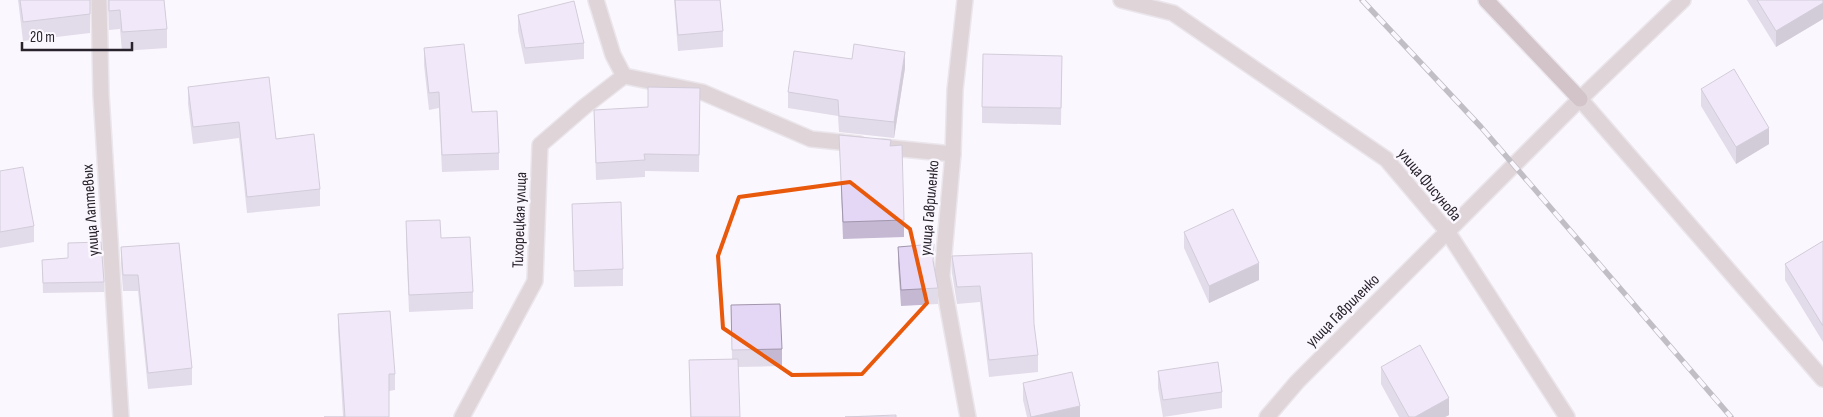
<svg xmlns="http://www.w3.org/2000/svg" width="1823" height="417" viewBox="0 0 1823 417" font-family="'Sofia Sans Condensed',sans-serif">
  <rect width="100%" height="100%" fill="#fbf7fe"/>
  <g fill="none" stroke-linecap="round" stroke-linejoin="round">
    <g stroke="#d5d1d8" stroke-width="18">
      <path id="lane" d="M1580,99l103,-99"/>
    </g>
    <g stroke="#d5d1d8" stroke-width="18">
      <g id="street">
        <path d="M99,0l2,94 20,323"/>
        <path d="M596,0l17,55 11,21"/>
        <path d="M965,0l-10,90 -2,64 -11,122 26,141"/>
        <path d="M1121,0l52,13 213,146 61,72 120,186"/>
        <path d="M882,147l71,7"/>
        <path d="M462,417l73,-136 5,-136 44,-38 40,-31 78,16 109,47 48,5"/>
        <path d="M1267,417l30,-35 283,-283 243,280"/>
      </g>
    </g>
    <g stroke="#d5d1d8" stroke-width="18">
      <path id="secondary" d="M1486,0l94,99"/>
    </g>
    <use href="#lane" stroke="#bdabad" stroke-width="15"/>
    <use href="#street" stroke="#bdabad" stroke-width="15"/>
    <use href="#secondary" stroke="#9f8588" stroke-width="15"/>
    <g stroke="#7d7881" stroke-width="5.5">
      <path id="rail" d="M1362,0l119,127 250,290"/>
    </g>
    <use href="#rail" stroke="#fbf7fe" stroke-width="4" stroke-dasharray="11" stroke-linecap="butt"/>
  </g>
  <g fill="#c4b8d3">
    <path d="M18,0h72v33l-67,8z"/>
    <path d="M108,0h56l3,29v19l-45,3 -2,-22 -11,1z"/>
    <path d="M674,0h46l3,31v16l-45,4z"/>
    <path d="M1747,0h76v19l-47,28z"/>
    <path d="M518,15l66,28v16l-59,5 -7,-33z"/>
    <path d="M424,48l48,64 27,41v17l-57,2 -3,-64 -10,2 -5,-45z"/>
    <path d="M1062,56l-1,69 -79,-2v-16z"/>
    <path d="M905,68l-11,70 -55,-6 -1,-16 -50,-8v-16z"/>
    <path d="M188,87l88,52 44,50v17l-73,7 -8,-75 -46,6 -5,-40z"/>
    <path d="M1701,89l68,55 -33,20 -35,-58z"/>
    <path d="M700,105l-1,67 -54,-1v6l-49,3 -2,-70z"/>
    <path d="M839,135l52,11 13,74v17l-61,2z"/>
    <path d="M0,171l34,55v16l-34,6z"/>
    <path d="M572,204l51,65v17l-49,1z"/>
    <path d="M406,221l35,17 32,54v17l-64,3 -3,-74z"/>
    <path d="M1184,232l75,48 -50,23 -25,-55z"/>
    <path d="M1823,241v101l-38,-62v-16z"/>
    <path d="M68,243l36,39v10l-61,1 -1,-33 26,-2z"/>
    <path d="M179,243l13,125v17l-44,4 -10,-98h-15l-2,-27v-17z"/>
    <path d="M898,247l36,14v5l4,22v16l-37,2 -3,-43z"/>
    <path d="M952,256l82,68 4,31v17l-49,5 -9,-75 -23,2 -5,-31z"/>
    <path d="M731,305l51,44v17l-44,1 2,50h-50l-1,-57 43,-1z"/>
    <path d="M338,314l57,60v16l-6,1v26h-46l-5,-87z"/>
    <path d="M1381,367l68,48 -4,2h-46l-18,-33z"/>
    <path d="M1158,371l64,21v16l-59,9 -5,-29z"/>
    <path d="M1023,383l57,34h-53l-4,-17z"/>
  </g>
  <g fill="#a096ac">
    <path d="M1823,3v16l-47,28v-16z"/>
    <path d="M905,52v16l-11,70v-16z"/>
    <path d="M1769,128v16l-33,20v-17z"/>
    <path d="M1259,263v17l-50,23v-17z"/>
    <path d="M1449,398v17l-4,2h-30z"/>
    <path d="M1080,406v11h-49z"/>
  </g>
  <g fill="#e4d6f5" stroke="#a096ac">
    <path d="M20,0h70v14l-67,8z"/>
    <path d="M109,0h55l3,29 -45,3 -2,-22 -11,1z"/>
    <path d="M675,0h45l3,31 -45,4z"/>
    <path d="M1757,0h66v3l-47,28z"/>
    <path d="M574,1l10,42 -59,5 -7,-33z"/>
    <path d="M464,44l8,68 25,-1 2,42 -57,2 -3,-63 -10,1 -5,-45z"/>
    <path d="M854,44l51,8 -11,70 -55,-6 -1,-16 -50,-8 6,-41 58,8z"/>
    <path d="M983,54l79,2 -1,52 -79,-1z"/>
    <path d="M1734,69l35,59 -33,19 -35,-58z"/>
    <path d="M269,77l7,62 38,-5 6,55 -73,8 -8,-75 -46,5 -5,-40z"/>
    <path d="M648,87l52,1 -1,67 -55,-1 1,6 -49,3 -2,-53 54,-3z"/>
    <path d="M839,135l52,5 -1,6 12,-1 2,75 -61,2z"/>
    <path d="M23,167l11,59 -34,6v-61z"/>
    <path d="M621,202l2,67 -49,2 -2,-67z"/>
    <path d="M1233,209l26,54 -50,23 -25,-54z"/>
    <path d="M440,220l1,18 29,-1 3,55 -64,3 -3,-74z"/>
    <path d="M1823,241v85l-38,-62z"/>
    <path d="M101,242l3,40 -61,1 -1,-23 26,-2v-15z"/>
    <path d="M179,243l13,125 -44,5 -10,-98h-15l-2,-28z"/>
    <path d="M934,244l-1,17 5,27 -37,2 -3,-43z"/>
    <path d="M1032,253l2,71 4,31 -49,5 -9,-74 -23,1 -5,-31z"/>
    <path d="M780,304l2,45 -50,1 -1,-45z"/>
    <path d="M390,311l5,63h-6v43h-65h21l-7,-103z"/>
    <path d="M1420,345l29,53 -34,19h-6l-28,-50z"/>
    <path d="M738,359l2,58h-49l-2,-57z"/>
    <path d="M1218,362l4,30 -59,8 -5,-29z"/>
    <path d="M1072,372l8,34 -49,11 -8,-34z"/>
    <path d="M896,415v2h-51z"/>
  </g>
  <path d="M0 0H1823V417H0ZM850,182l60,47 17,74 -65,71 -70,1 -69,-47 -5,-72 21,-59z" fill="#fbf7fe" fill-opacity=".55" fill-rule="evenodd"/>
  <path fill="none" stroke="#e8590c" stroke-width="4" stroke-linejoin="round" d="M850,182l60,47 17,74 -65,71 -70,1 -69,-47 -5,-72 21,-59z"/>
  <g text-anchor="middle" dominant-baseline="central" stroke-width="5" stroke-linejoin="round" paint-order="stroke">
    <g font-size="16" fill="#28222d" stroke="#fbf7fe">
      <text transform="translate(1429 185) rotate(50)">улица Фисунова</text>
      <text transform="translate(930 208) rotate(-85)">улица Гавриленко</text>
      <text transform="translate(91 210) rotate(-94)">улица Лаптевых</text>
      <text transform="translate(520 220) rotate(-88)">Тихорецкая улица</text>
      <text transform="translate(1343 311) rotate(-45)">улица Гавриленко</text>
    </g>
  </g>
  <path d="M22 42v8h110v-8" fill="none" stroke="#28222d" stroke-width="2.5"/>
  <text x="30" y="42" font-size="15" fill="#28222d" stroke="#fbf7fe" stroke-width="4" paint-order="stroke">20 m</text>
</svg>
